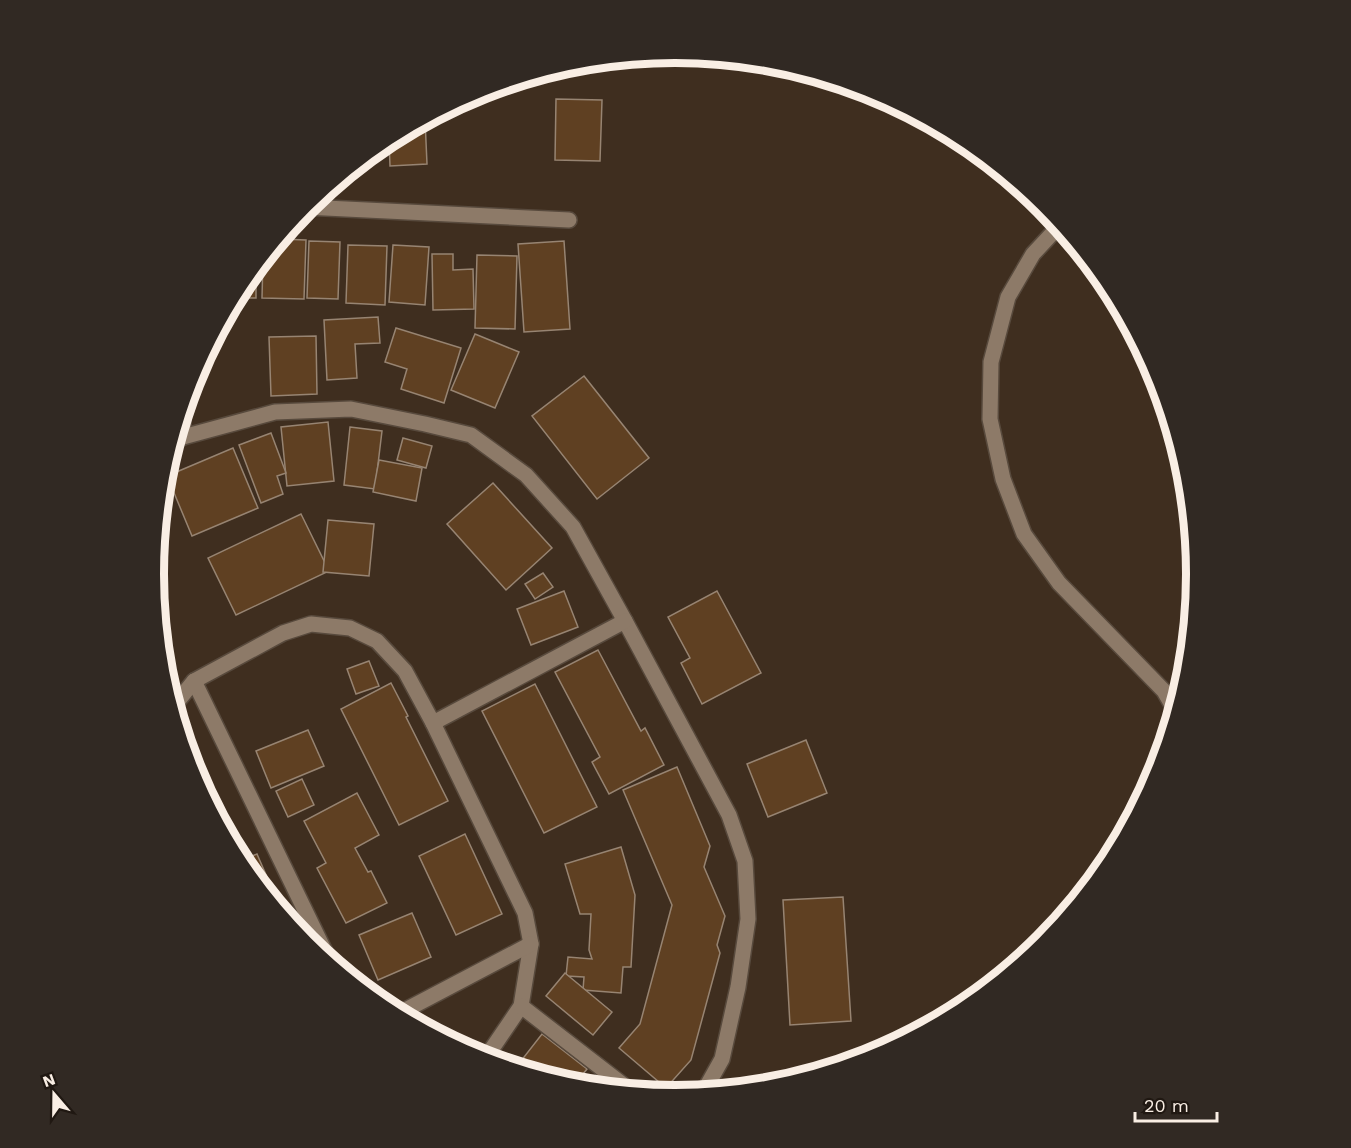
<svg xmlns="http://www.w3.org/2000/svg" width="1351" height="1148" viewBox="0 0 1351 1148" font-family="'Work Sans',sans-serif">
  <rect width="100%" height="100%" fill="#3f2e1f"/>
  <g fill="#5f4022" stroke="#978472" stroke-width="1.5">
    <path d="M502,84v11l-34,2 8,-5z"/>
    <path d="M556,99l46,1 -2,61 -45,-1z"/>
    <path d="M425,119l2,45 -37,2 -1,-27z"/>
    <path d="M279,239l27,1 -2,59 -42,-1 1,-40z"/>
    <path d="M309,241l31,1 -2,57 -31,-1z"/>
    <path d="M564,241l6,88 -46,3 -6,-88z"/>
    <path d="M348,245l39,1 -2,59 -39,-2z"/>
    <path d="M393,245l36,2 -4,58 -36,-3z"/>
    <path d="M432,254h21v16l20,-1 1,40 -41,1z"/>
    <path d="M477,255l40,1 -2,73 -40,-1z"/>
    <path d="M256,267v31h-21l7,-14z"/>
    <path d="M378,317l2,26 -25,1 2,34 -30,2 -3,-60z"/>
    <path d="M396,328l65,20 -17,55 -43,-14 6,-20 -22,-7z"/>
    <path d="M475,334l44,18 -24,56 -44,-18z"/>
    <path d="M316,336l1,58 -46,2 -2,-59z"/>
    <path d="M584,376l65,82 -52,41 -65,-83z"/>
    <path d="M328,422l6,59 -47,5 -6,-59z"/>
    <path d="M350,427l32,4 -7,58 -31,-4z"/>
    <path d="M271,433l15,40 -9,3 6,18 -22,9 -22,-58z"/>
    <path d="M403,438l29,8 -6,22 -29,-8z"/>
    <path d="M233,448l25,60 -66,28 -25,-60z"/>
    <path d="M379,460l43,8 -6,33 -43,-9z"/>
    <path d="M493,483l59,65 -46,42 -59,-66z"/>
    <path d="M301,514l28,57 -93,44 -28,-57z"/>
    <path d="M328,520l46,4 -5,52 -46,-4z"/>
    <path d="M543,573l10,14 -18,12 -10,-15z"/>
    <path d="M564,591l14,36 -47,18 -14,-36z"/>
    <path d="M717,591l44,82 -59,31 -21,-41 9,-5 -22,-41z"/>
    <path d="M598,650l43,81 4,-3 19,37 -55,29 -17,-32 8,-5 -45,-85z"/>
    <path d="M369,661l10,25 -23,8 -9,-25z"/>
    <path d="M391,683l17,33 -2,1 42,84 -49,24 -58,-116z"/>
    <path d="M535,684l62,123 -53,26 -62,-122z"/>
    <path d="M308,730l16,36 -53,22 -15,-37z"/>
    <path d="M806,740l21,53 -59,24 -21,-53z"/>
    <path d="M677,767l33,79 -6,21 21,49 -8,29 3,8 -29,107 -25,28 -47,-40 21,-24 32,-119 -49,-115z"/>
    <path d="M302,779l12,26 -26,12 -12,-26z"/>
    <path d="M357,793l22,42 -24,13 13,24 3,-1 16,32 -41,20 -29,-55 9,-5 -22,-42z"/>
    <path d="M465,834l37,80 -46,21 -37,-79z"/>
    <path d="M621,847l14,48 -4,72h-8l-2,26 -38,-3 1,-13 -18,-1 2,-19 24,2 -3,-9 2,-36h-11l-15,-50z"/>
    <path d="M257,854l26,60 -43,-53z"/>
    <path d="M843,897l8,124 -61,4 -7,-125z"/>
    <path d="M412,913l19,44 -53,23 -19,-45z"/>
    <path d="M565,973l47,39 -19,23 -47,-39z"/>
    <path d="M542,1034l45,35 -13,16 -53,-16 -4,-3z"/>
  </g>
  <g fill="none" stroke-linecap="round" stroke-linejoin="round">
    <g stroke="#584a3d" stroke-width="18">
      <g id="minor">
        <path d="M305,207l264,13"/>
        <path d="M1060,225l-27,29 -25,43 -17,65 -1,57 13,60 21,55 35,49 105,108 12,21"/>
        <path d="M183,437v-27"/>
        <path d="M173,442l10,-5 92,-25 76,-3 74,15 46,11 55,40 47,52 52,94 104,194 16,46 3,58 -10,68 -16,72 -19,34"/>
        <path d="M173,707l21,-26"/>
        <path d="M433,723l192,-102"/>
        <path d="M330,962l-136,-281 89,-48 28,-9 39,4 27,13 28,30 28,52 92,190 6,31 -10,62 -36,53"/>
        <path d="M521,1006l110,85"/>
        <path d="M398,1014l133,-70"/>
      </g>
    </g>
    <use href="#minor" stroke="#8d7a68" stroke-width="15"/>
  </g>
  <path d="M0 0H1351V1148H0ZM164 574a511 511 0 1 1 1022 0a511 511 0 1 1-1022 0Z" fill="#312923" fill-rule="evenodd"/>
  <path fill="none" stroke="#f9eee4" stroke-width="8" d="M164 574a511 511 0 1 1 1022 0a511 511 0 1 1-1022 0Z"/>
  <g transform="translate(54 1094) rotate(340)" stroke="#201812" stroke-width="4.5" paint-order="stroke">
  <path d="M0-4.5L10 22L0 15L-10 22Z" fill="#f9eee4"/>
  <text y="-9" font-size="16" font-weight="bold" text-anchor="middle" fill="#f9eee4">N</text>
  </g>
  <path d="M1135 1112v9h82v-9" fill="none" stroke="#f9eee4" stroke-width="3"/>
  <text x="1144" y="1112" font-size="18" fill="#f9eee4" stroke="#201812" stroke-width="4.5" paint-order="stroke">20 m</text>
</svg>
